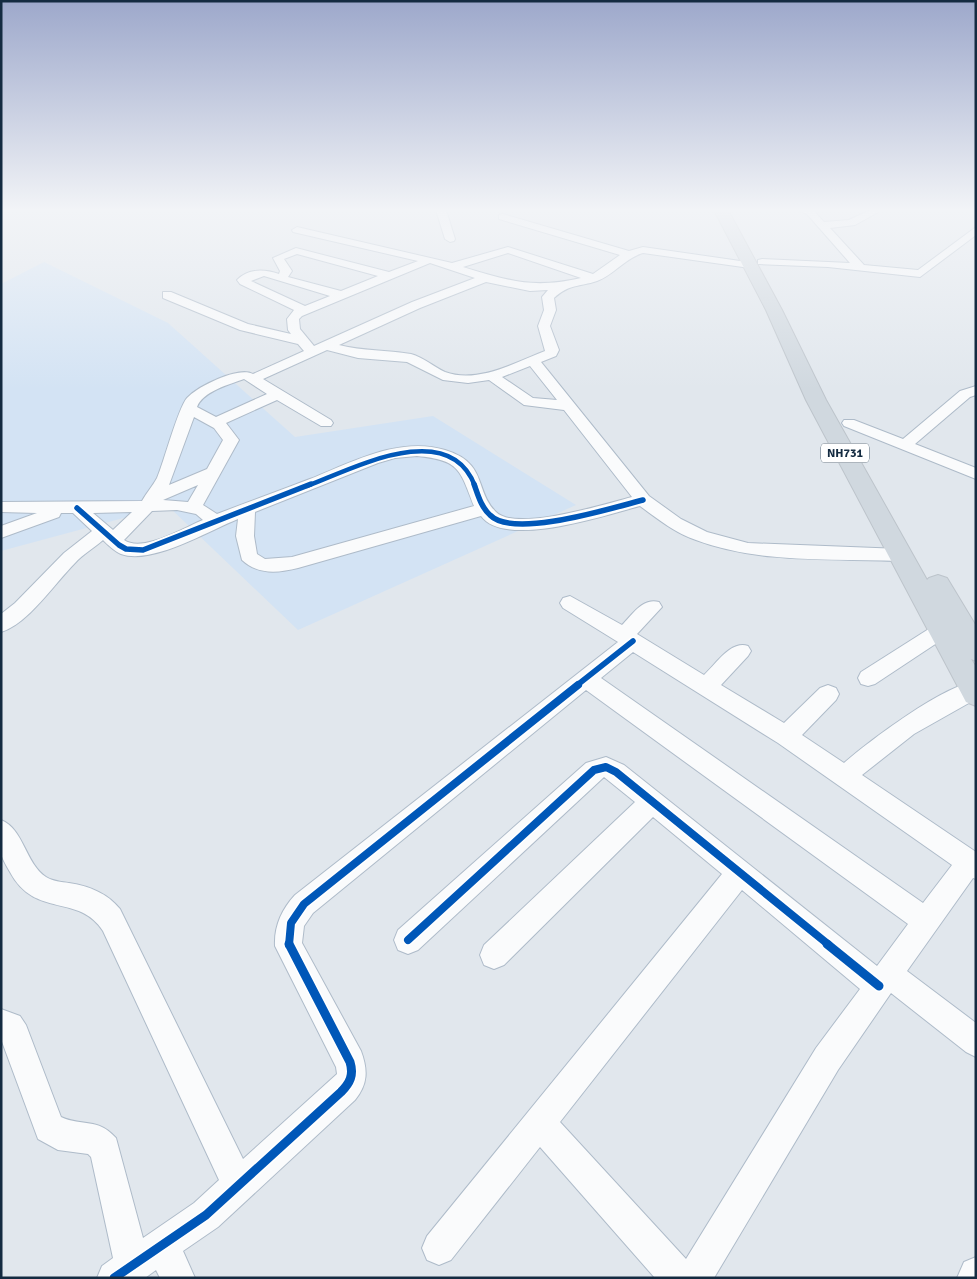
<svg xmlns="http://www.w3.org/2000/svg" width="977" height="1279" viewBox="0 0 977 1279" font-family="Signika,sans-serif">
  <rect width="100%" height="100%" fill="#e1e7ed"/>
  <path fill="#d3e3f4" d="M44,262l124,61 127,114 138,-21 143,89 -278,125 -130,-124 -167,45v-267z"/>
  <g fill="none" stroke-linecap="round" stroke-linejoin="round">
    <g stroke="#aebbc9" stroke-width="2">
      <g id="minor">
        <path d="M436,210h10l9,29 -1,2 -4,1 -5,-3z"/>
        <path d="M798,210h15l11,12 25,-2 21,-10h12l-27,15 -25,3 34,37 54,5 58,-43v8l-56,42 -92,-10 -70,-3v-4l4,-1 88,4 -43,-49z"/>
        <path d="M503,214l126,37 14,-4 111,16 2,2 -6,3 -107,-15c-18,5 -29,22 -46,28 -18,6 -28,3 -43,17l2,12 -6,16 9,24 -3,6 -15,6 108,134 32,23 26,13 41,11 153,6 6,2 3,4 -3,4 -6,2c-68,-3 -141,3 -205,-21 -21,-7 -38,-21 -56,-34 -34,9 -135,43 -159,10l-183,52c-20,5 -40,7 -56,-8l-6,-24 2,-17c-30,12 -86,46 -117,35 -7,-3 -13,-9 -18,-14 -9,8 -20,14 -28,23 -20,20 -47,61 -74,69v-18l14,-11 49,-50 28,-22 -19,-18h-12l-2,4 -58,21v-12l36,-13 -36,-1v-10l141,-1c4,-8 11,-15 15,-23 7,-16 21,-70 30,-80 11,-12 52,-32 66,-24l51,-23 -6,-7 -58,-14 -77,-32v-6h8l77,32 43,10 -3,-4 -1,-11 7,-9 -54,-26 -3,-4c12,-12 27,-11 42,-6l1,-3 -7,-13 23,-10 93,24 29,-11 -125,-29 -1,-2 5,-3 155,36 56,-16 85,27 27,-19 -121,-36v-4zM508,253l73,25c-48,11 -72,3 -118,-11zM297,254l81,22 -37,15 -53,-14 4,-6 -8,-12zM430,263l45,15 -63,24 -98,44 -14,-17 -1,-10 3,-3zM264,276l66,20 -25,10 -54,-25zM486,282l44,9 18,-1 -6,7 2,13 -6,16 7,25c-29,11 -67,33 -100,21 -11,-5 -22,-15 -34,-18 -24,-4 -48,-3 -72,-9l81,-37zM327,350l31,8 49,4 36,18 25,3 21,-3 35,25 40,5 68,87c-27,7 -116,35 -136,15 -22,-22 -8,-49 -51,-62 -46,-14 -94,13 -135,29 -31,12 -62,23 -93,35l-14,-9 36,-65 -13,-17 51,-23 44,26h10l2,-3 -2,-3 -68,-41zM530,366l27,34 -24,-2 -31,-21zM244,379l23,15 -51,23 -19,-10c5,-15 33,-23 47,-28zM194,417l20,11 9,12 -16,29 -38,16zM417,456c43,4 43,14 57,50l-182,51 -27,2 -8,-5 -3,-18 1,-24 123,-49 17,-5zM198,485l-10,17 -25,-2zM177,510l19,4 7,6c-20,8 -60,33 -79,20l28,-29zM132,512l-19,18 -20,-17z"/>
        <path d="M976,386v9l-6,2 -55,47 61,24v11l-132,-53 -2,-3 2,-3h10l49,19 57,-48z"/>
        <path d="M570,596l52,29c10,-10 21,-28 37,-23l3,5 -25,27 67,41c12,-11 27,-35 44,-29l3,5 -3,5 -27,29 63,38 36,-35 8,-3 8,3 3,6 -3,6 -34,35 42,28c24,-21 102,-80 132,-81v17l-62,35 -52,41 114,77v27l-3,-1 -66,93 69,52v34l-10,-5 -75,-59 -53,77 -124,208h-59l-115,-131 -89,113 -12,5 -12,-5 -5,-12 5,-12 295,-362 -69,-57 -149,148 -10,4 -10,-4 -4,-10 4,-10 151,-143 -31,-25 -186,173 -10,4 -10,-4 -4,-10 4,-10 188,-167 20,-6 18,8 253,201 31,-42 -322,-234 -273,223 -9,13 -2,17 59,108c7,19 7,33 -6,49l-137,127 -35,24 12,27h-35l-4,-8 -11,8h-48l5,-12 11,-8 -22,-101 -3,-3 -30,-4 -20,-11 -37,-100v-30l19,7 6,9 35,92c22,10 36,0 55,21l27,100 51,-35 25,-23 -116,-249c-24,-38 -68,-12 -93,-59 -3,-5 -7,-12 -9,-18 -1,-10 0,-24 0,-34 23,9 24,43 45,57 6,4 16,5 23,6 20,3 38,10 51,26l123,250 94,-85 -1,-7 -61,-121c-1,-20 7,-37 20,-51l323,-253 -55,-34 -3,-5 3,-5zM633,652l145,91 174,122 -29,38 -322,-225zM742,890l118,99 -44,59 -130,211 -126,-137z"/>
        <path d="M942,623l7,2 3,5 -3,5 -74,49 -7,2 -7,-2 -3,-6 3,-6 74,-47z"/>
        <path d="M976,1257v21h-19l7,-16z"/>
      </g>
    </g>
    <g stroke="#bdc4cb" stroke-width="2">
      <path id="highway" d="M714,210h14l54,100 44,90 101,180 2,-2 9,-3 9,3 29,48v35l-5,-2 5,8v39l-10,-4 -160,-302 -40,-90z"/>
    </g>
    <use href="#minor" fill="#fafbfc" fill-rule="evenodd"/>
    <use href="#highway" fill="#d0d8df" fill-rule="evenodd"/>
    <g stroke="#fff" stroke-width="7">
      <path id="cycleway-far3" d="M307,486c45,-17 142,-69 168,0"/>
    </g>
    <g stroke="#fff" stroke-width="9">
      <g id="cycleway-far2">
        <path d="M474,484c4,11 7,23 16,31 23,24 122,-7 153,-15"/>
        <path d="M77,508l42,37 7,4 17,1 168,-66"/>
        <path d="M576,686l57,-45"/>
      </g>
    </g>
    <g stroke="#fff" stroke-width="11">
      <g id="cycleway-far1">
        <path d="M408,940l186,-170 12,-3 10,5 213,173"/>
        <path d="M289,945l2,-22 13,-19 274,-219"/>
      </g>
    </g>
    <g stroke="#fff" stroke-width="12">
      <g id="cycleway">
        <path d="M827,944l52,42"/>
        <path d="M114,1278l92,-63 135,-123c9,-9 13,-17 9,-30l-61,-118"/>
      </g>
    </g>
    <use href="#cycleway-far3" stroke="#0057b8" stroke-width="4.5"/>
    <use href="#cycleway-far2" stroke="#0057b8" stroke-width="5.5"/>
    <use href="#cycleway-far1" stroke="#0057b8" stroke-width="8"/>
    <use href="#cycleway" stroke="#0057b8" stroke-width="9"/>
  </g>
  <linearGradient id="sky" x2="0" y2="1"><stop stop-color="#9da8cb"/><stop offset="0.54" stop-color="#f2f4f7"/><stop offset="1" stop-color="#f2f4f7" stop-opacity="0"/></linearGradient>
  <rect width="977" height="389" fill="url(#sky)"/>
  <g text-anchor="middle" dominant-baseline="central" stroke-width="4.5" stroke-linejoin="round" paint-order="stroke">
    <rect fill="#fff" stroke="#5a6b7a" stroke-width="1" x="821" y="443.5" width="48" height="19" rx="4"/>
    <g font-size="12" font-weight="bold" fill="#142b41">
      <text x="845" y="453">NH731</text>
    </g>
  </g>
  <rect width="977" height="1279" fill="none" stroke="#142b41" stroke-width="5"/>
</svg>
